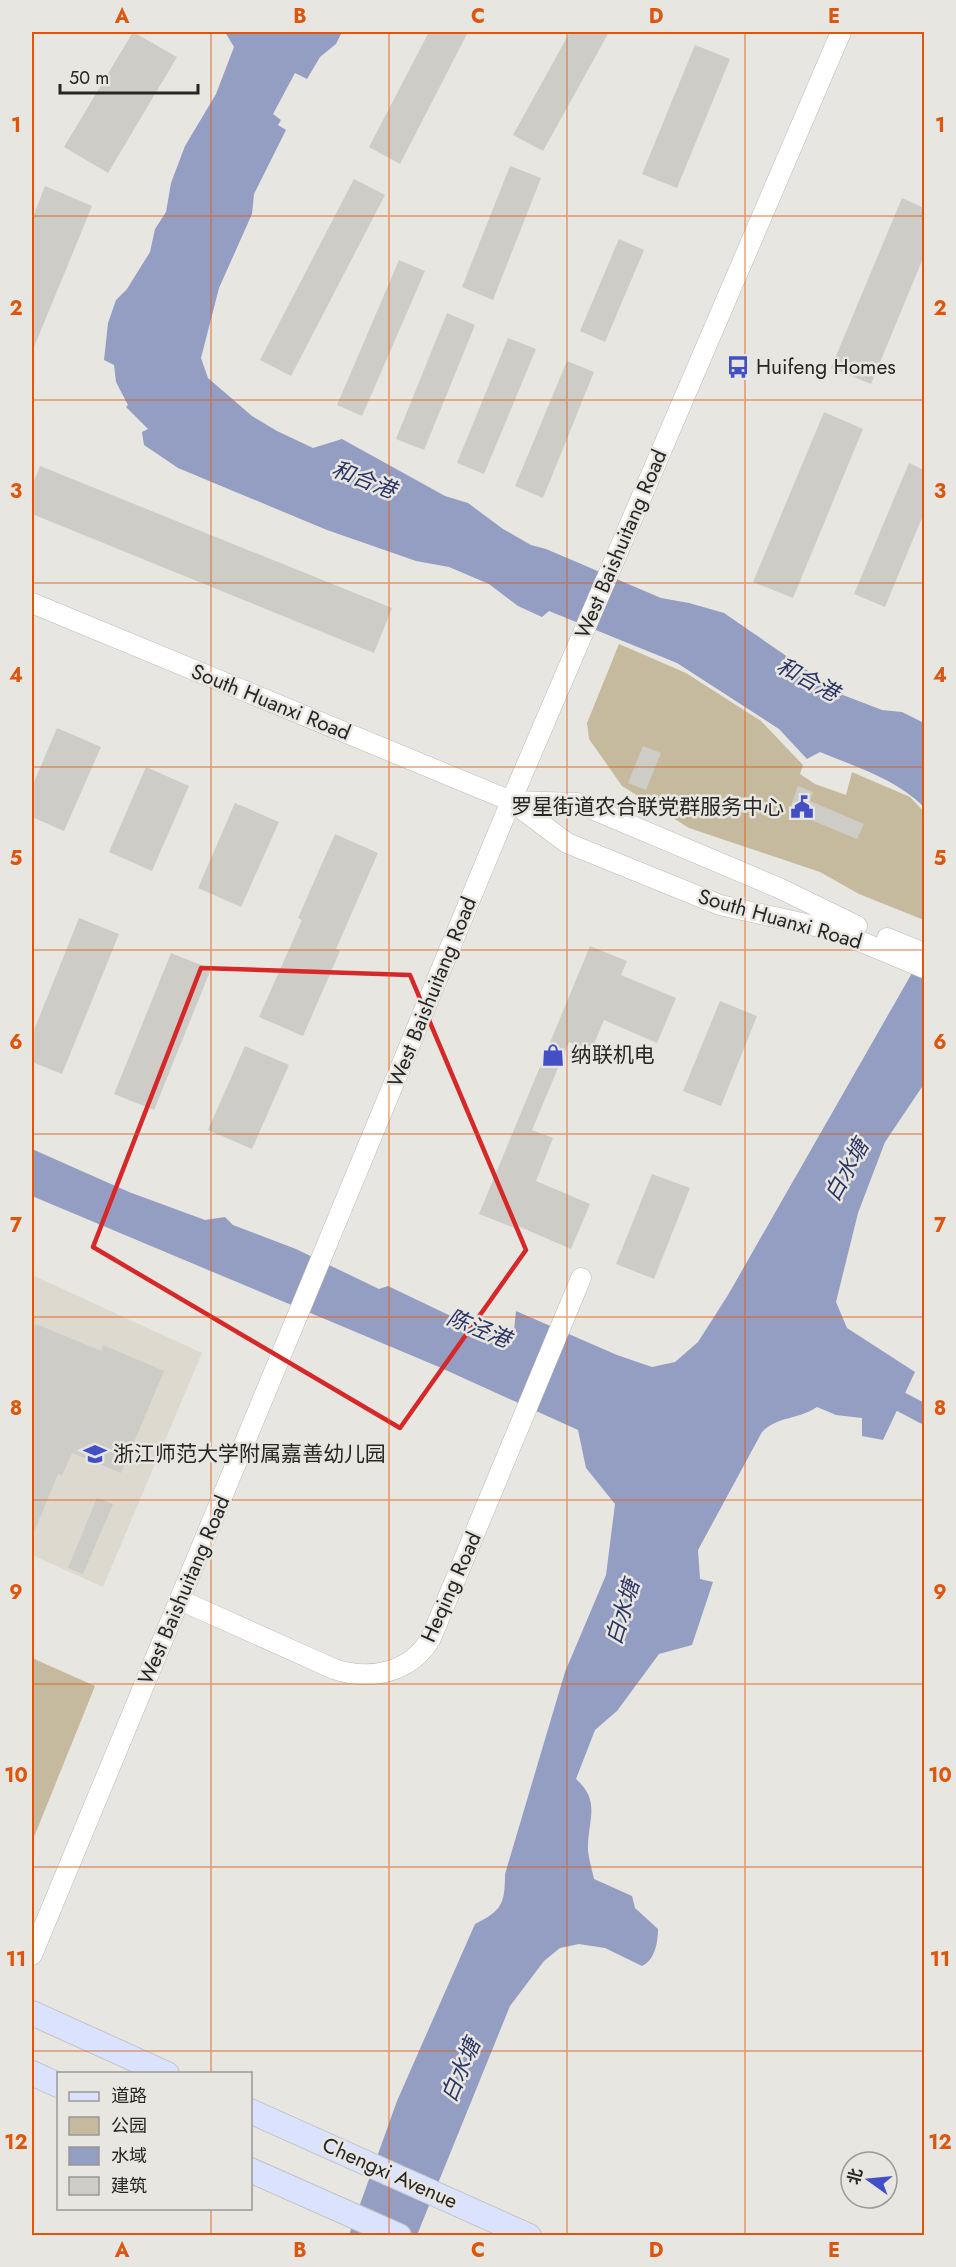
<svg xmlns="http://www.w3.org/2000/svg" width="956" height="2267" viewBox="0 0 956 2267" font-family="Jost,'Noto Sans SC',sans-serif">
  <rect width="100%" height="100%" fill="#e8e6e1"/>
  <path fill="#ded9cf" d="M32,1275l170,78 -99,234 -71,-32z"/>
  <g fill="#c6ba9e">
    <path d="M619,644l67,29 75,48 42,44 -3,9 15,10 31,11 6,-23 58,25 14,15v108l-65,-26 -39,-22 -131,-44 -67,-42 -33,-47 -2,-16z"/>
    <path d="M32,1658l63,28 -63,156z"/>
  </g>
  <g fill="#949ec3">
    <path d="M225,32h117l-6,12 -16,13 -13,22 -12,-6 -22,41 8,6 -3,5 8,5 -32,64 -2,20 -33,74 -18,70 7,20 44,38 25,15 36,17 29,-9 103,57 23,7 35,26 28,16 15,4 115,49 28,5 35,10 119,82 39,15 20,2 22,11v84c-28,-28 -68,-40 -104,-55l-13,7 -28,-30 -102,-66 -128,-52 -7,6 -24,-11 -29,-22 -40,-17 -33,-6 -89,-31 -149,-62 -34,-23 -2,-13 6,-3 -22,-22 2,-2 -12,-23 -2,-17 -10,-5 4,-37 8,-23 11,-11 23,-37 5,-23 11,-17 5,-29 14,-37 31,-52 18,-47z"/>
    <path d="M924,952v132l-39,58 -27,71 -22,89 11,26 68,44 -32,68 -21,-4v-18l-26,-3 -19,-8c-22,14 -37,8 -55,25l-64,118 2,29 13,3 -21,63 -33,9 -42,57 -22,19 -19,49c26,23 11,42 12,72 1,9 4,19 6,28l38,17 3,12 23,21c0,13 -3,31 -16,37l-37,-18 -26,-4 -19,4 -16,13 -34,45 -93,229h-68l48,-134 78,-177c27,-13 30,-21 30,-50l60,-202 41,-97 9,-71 -29,-36 -8,-38 -139,-63 -407,-171v-47l97,43 76,28 20,-3 8,8 63,24 83,40 9,-3 117,56 8,-2 3,-29 101,44 35,12 23,-5 23,-20 30,-47z"/>
  </g>
  <g fill="none" stroke-linecap="round" stroke-linejoin="round">
    <path stroke="#949ec3" stroke-width="20" d="M879,1390l45,24"/>
  </g>
  <g fill="#ceccc7">
    <path d="M133,32l44,25 -69,116 -44,-26z"/>
    <path d="M429,32h39l-68,132 -31,-17z"/>
    <path d="M570,32h39l-66,119 -30,-16z"/>
    <path d="M695,45l35,14 -53,129 -35,-14z"/>
    <path d="M510,166l31,12 -48,122 -31,-13z"/>
    <path d="M354,179l31,16 -94,181 -31,-16z"/>
    <path d="M45,186l47,20 -60,146v-133z"/>
    <path d="M902,198l22,10v48l-53,128 -40,-16z"/>
    <path d="M619,239l25,11 -39,92 -25,-11z"/>
    <path d="M399,260l26,11 -63,145 -25,-11z"/>
    <path d="M447,313l28,12 -51,125 -28,-11z"/>
    <path d="M508,338l28,11 -52,125 -27,-11z"/>
    <path d="M567,361l27,11 -51,126 -28,-12z"/>
    <path d="M824,412l39,17 -70,169 -40,-16z"/>
    <path d="M909,463l15,7v43l-39,94 -31,-13z"/>
    <path d="M40,466l352,142 -18,45 -342,-139v-28z"/>
    <path d="M57,728l44,19 -37,84 -32,-14v-30z"/>
    <path d="M643,746l18,7 -15,37 -18,-7z"/>
    <path d="M146,767l43,19 -37,85 -43,-19z"/>
    <path d="M798,786l15,6 -3,9 54,23 -7,15 -68,-28z"/>
    <path d="M235,803l44,19 -38,85 -43,-19z"/>
    <path d="M335,834l43,19 -42,96 4,2 -37,85 -44,-19 43,-97 -4,-2z"/>
    <path d="M79,918l40,16 -57,140 -30,-12v-27z"/>
    <path d="M590,946l37,15 -6,14 55,23 -19,45 -53,-23 -13,31 -22,-9 -37,88 21,8 -17,43 54,23 -19,45 -53,-23 -1,3 -38,-15z"/>
    <path d="M171,953l40,16 -57,141 -40,-16z"/>
    <path d="M720,1001l37,15 -36,90 -38,-15z"/>
    <path d="M245,1046l44,19 -37,84 -44,-19z"/>
    <path d="M652,1174l38,14 -36,91 -38,-15z"/>
    <path d="M36,1324l65,27 2,-6 61,26 -43,102 -49,-20 -10,23 -4,-2 -26,63v-203z"/>
    <path d="M97,1498l16,6 -30,70 -15,-6z"/>
  </g>
  <g fill="none" stroke-linecap="round" stroke-linejoin="round">
    <g stroke="#bcbab5" stroke-width="21">
      <g id="minor">
        <path d="M32,603l479,198 56,42 153,62 113,25 91,38"/>
        <path d="M511,801l67,2 201,85 78,38"/>
        <path d="M887,938l37,15"/>
        <path d="M180,1600l154,69c36,12 77,4 97,-31l150,-360"/>
        <path d="M32,1955l479,-1154 330,-769"/>
      </g>
    </g>
    <g stroke="#c3c2c2" stroke-width="26">
      <g id="major">
        <path d="M32,2013l135,61"/>
        <path d="M32,2073l26,12"/>
        <path d="M250,2111l279,125"/>
        <path d="M250,2170l149,66"/>
      </g>
    </g>
    <use href="#minor" stroke="#fff" stroke-width="20"/>
    <use href="#major" stroke="#dae2fd" stroke-width="24"/>
  </g>
  <path fill="none" stroke="#d62828" stroke-width="4.5" stroke-linejoin="round" d="M201,968l209,7 116,275 -126,178 -307,-181z"/>
  <path fill="none" stroke="#de560d" stroke-width="1.5" stroke-opacity="0.55" d="M211,32v2042M389,32v2204M567,32v2204M745,32v2204M32,216h892M32,400h892M32,583h892M32,767h892M32,950h892M32,1134h892M32,1317h892M32,1500h892M32,1684h892M32,1867h892M32,2051h892M211,2208v28"/>
  <defs>
    <g id="bus-bare" transform="scale(1.8)"><path d="M-5-6H5V4H4V6H2V4H-2V6H-4V4H-5ZM-3.5-4V0h7V-4ZM-3.5 1.2v1.5H-2V1.2ZM2 1.2v1.5H3.5V1.2Z" fill="#434fc4" stroke="#e8e6e1" stroke-width="2.5" paint-order="stroke"/></g>
    <g id="civic-bare" transform="scale(1.8)"><path d="M-.6-6.5H3V-4.5H.6V-3L4-1V1h2V6H-6V1h2V-1L-.6-3ZM-1.2 2.5V6h2.4V2.5Z" fill="#434fc4" stroke="#e8e6e1" stroke-width="2.5" paint-order="stroke"/></g>
    <g id="shop-bare" transform="scale(1.8)"><path d="M-5-2.5h2.3a2.7 3.5 0 0 1 5.4 0H5L5.5 6h-11ZM-1.5-2.5h3a1.5 2.3 0 0 0-3 0Z" fill="#434fc4" stroke="#e8e6e1" stroke-width="2.5" paint-order="stroke"/></g>
    <g id="school-bare" transform="scale(1.8)"><path d="M0-5L7-2L0 1L-7-2ZM-4 1L0 2.5L4 1V4Q0 6-4 4Z" fill="#434fc4" stroke="#e8e6e1" stroke-width="2.5" paint-order="stroke"/></g>
  </defs>
  <g fill-rule="evenodd">
    <use href="#bus-bare" x="738" y="367"/>
    <use href="#civic-bare" x="802" y="807"/>
    <use href="#shop-bare" x="553" y="1055"/>
    <use href="#school-bare" x="95" y="1454"/>
  </g>
  <g text-anchor="middle" dominant-baseline="central" stroke-width="5" stroke-linejoin="round" paint-order="stroke">
    <g font-size="21" fill="#272625" stroke="#e8e6e1" text-anchor="start">
      <text x="756" y="367">Huifeng Homes</text>
      <text x="784" y="807" text-anchor="end">罗星街道农合联党群服务中心</text>
      <text x="571" y="1055">纳联机电</text>
      <text x="113" y="1454">浙江师范大学附属嘉善幼儿园</text>
    </g>
    <g font-size="21" fill="#272625" stroke="#e8e6e1">
      <text transform="translate(621 544) rotate(-67)">West Baishuitang Road</text>
      <text transform="translate(271 702) rotate(22)">South Huanxi Road</text>
      <text transform="translate(780 919) rotate(16)">South Huanxi Road</text>
      <text transform="translate(432 992) rotate(-68)">West Baishuitang Road</text>
      <text transform="translate(451 1587) rotate(-66)">Heqing Road</text>
      <text transform="translate(184 1590) rotate(-67)">West Baishuitang Road</text>
      <text transform="translate(390 2173) rotate(24)">Chengxi Avenue</text>
    </g>
    <g font-size="22" font-style="italic" fill="#2b3465" stroke="#e8e6e1">
      <text transform="translate(364 479) rotate(21)">和合港</text>
      <text transform="translate(808 679) rotate(28)">和合港</text>
      <text transform="translate(846 1170) rotate(-61)">白水塘</text>
      <text transform="translate(479 1328) rotate(22)">陈泾港</text>
      <text transform="translate(622 1612) rotate(-73)">白水塘</text>
      <text transform="translate(460 2070) rotate(-67)">白水塘</text>
    </g>
  </g>
  <rect width="956" height="2267" fill="none" stroke="#e8e6e1" stroke-width="66"/>
  <rect x="57" y="2072" width="195" height="138" fill="#e8e6e1" stroke="#9b9996" stroke-width="1.5"/>
  <rect x="69" y="2092" width="30" height="9" fill="#dae2fd" stroke="#9b9996" stroke-width="1.5"/>
  <text x="111" y="2102" font-size="18" fill="#272625">道路</text>
  <rect x="69" y="2117" width="30" height="18" fill="#c6ba9e" stroke="#9b9996" stroke-width="1.5"/>
  <text x="111" y="2132" font-size="18" fill="#272625">公园</text>
  <rect x="69" y="2147" width="30" height="18" fill="#949ec3" stroke="#9b9996" stroke-width="1.5"/>
  <text x="111" y="2162" font-size="18" fill="#272625">水域</text>
  <rect x="69" y="2177" width="30" height="18" fill="#ceccc7" stroke="#9b9996" stroke-width="1.5"/>
  <text x="111" y="2192" font-size="18" fill="#272625">建筑</text>
  <g transform="translate(869 2180) rotate(285)"><circle r="28" fill="#e8e6e1" stroke="#9b9996" stroke-width="1.5"/>
  <path d="M0-4.5L10 22L0 15L-10 22Z" fill="#434fc4"/>
  <text y="-9" font-size="16" font-weight="bold" text-anchor="middle" fill="#272625">北</text>
  </g>
  <path d="M60 84v9h138v-9" fill="none" stroke="#272625" stroke-width="3"/>
  <text x="69" y="84" font-size="18" fill="#272625" stroke="#e8e6e1" stroke-width="4.5" paint-order="stroke">50 m</text>
  <rect x="33" y="33" width="890" height="2201" fill="none" stroke="#de560d" stroke-width="2"/>
  <g font-size="20" text-anchor="middle" font-weight="bold" fill="#de560d">
    <text x="122" y="23">A</text>
    <text x="300" y="23">B</text>
    <text x="478" y="23">C</text>
    <text x="656" y="23">D</text>
    <text x="834" y="23">E</text>
    <text x="16" y="132">1</text>
    <text x="940" y="132">1</text>
    <text x="16" y="315">2</text>
    <text x="940" y="315">2</text>
    <text x="16" y="498">3</text>
    <text x="940" y="498">3</text>
    <text x="16" y="682">4</text>
    <text x="940" y="682">4</text>
    <text x="16" y="865">5</text>
    <text x="940" y="865">5</text>
    <text x="16" y="1049">6</text>
    <text x="940" y="1049">6</text>
    <text x="16" y="1232">7</text>
    <text x="940" y="1232">7</text>
    <text x="16" y="1415">8</text>
    <text x="940" y="1415">8</text>
    <text x="16" y="1599">9</text>
    <text x="940" y="1599">9</text>
    <text x="16" y="1782">10</text>
    <text x="940" y="1782">10</text>
    <text x="16" y="1966">11</text>
    <text x="940" y="1966">11</text>
    <text x="16" y="2149">12</text>
    <text x="940" y="2149">12</text>
    <text x="122" y="2257">A</text>
    <text x="300" y="2257">B</text>
    <text x="478" y="2257">C</text>
    <text x="656" y="2257">D</text>
    <text x="834" y="2257">E</text>
  </g>
</svg>
